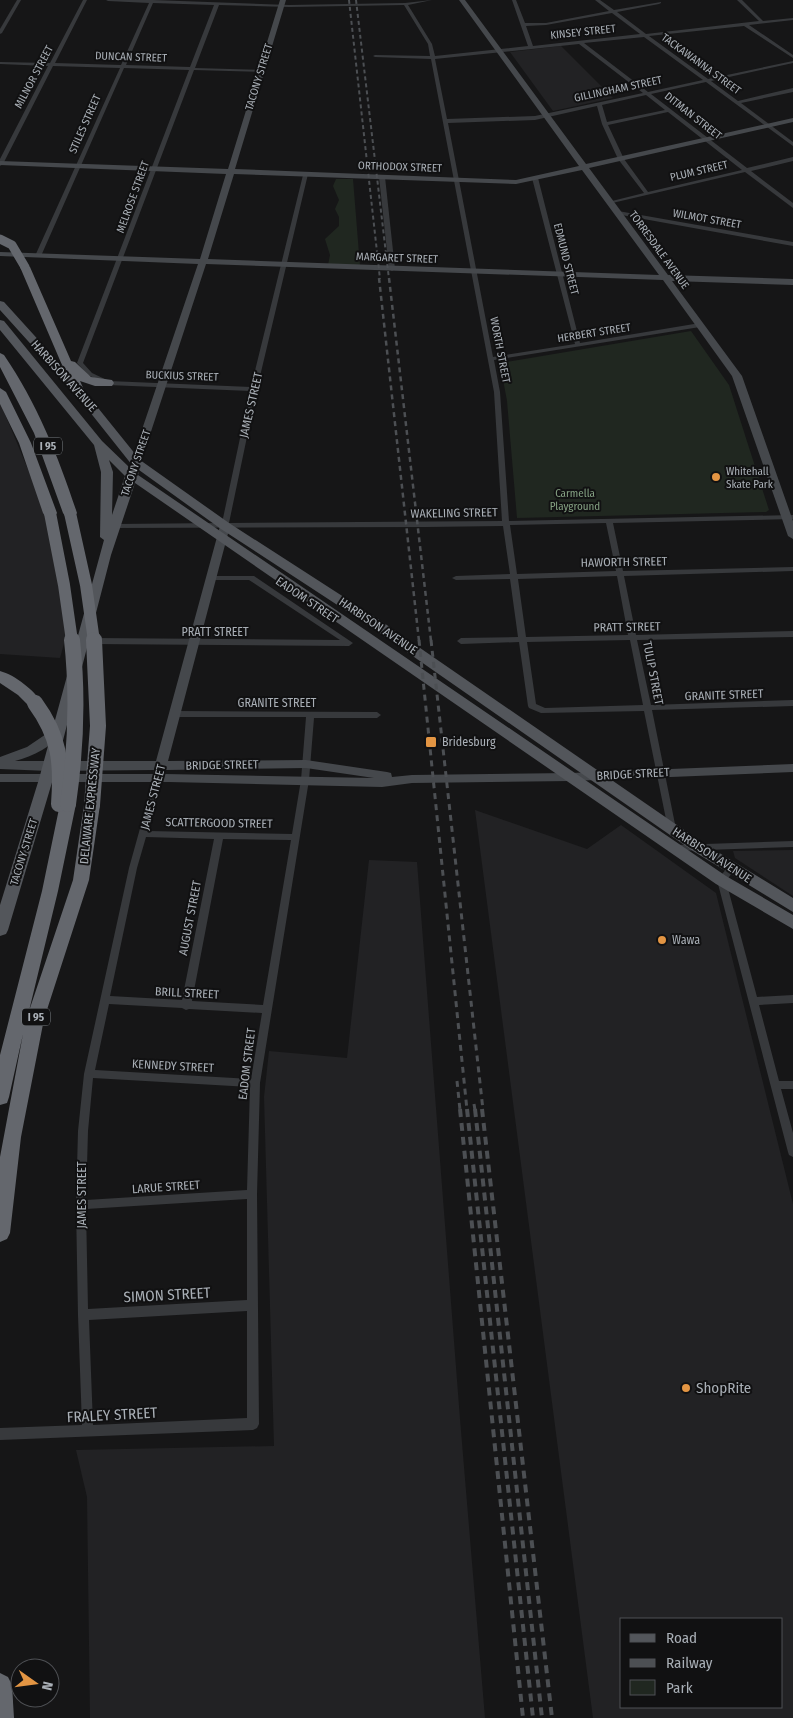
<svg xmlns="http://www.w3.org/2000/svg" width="793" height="1718" viewBox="0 0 793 1718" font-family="'Fira Sans Condensed',sans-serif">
  <rect width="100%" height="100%" fill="#161617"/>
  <g fill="#222224" fill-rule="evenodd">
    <path d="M561,46l52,52 -60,13 -43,-59z"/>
    <path d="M0,402l44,106 24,121 -8,29 -60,-4z"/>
    <path d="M475,810l112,39 34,-24 95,68 77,311v514h-200zM622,1619h160v88h-160z"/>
    <path d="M793,850v46l-58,-38 -2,-7z"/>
    <path d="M369,860l48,2 43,557 25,299h-395l-3,-221 -11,-47 198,-4 -10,-349 5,-46 78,7z"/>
  </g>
  <g fill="#202720">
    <path d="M336,179h17l7,87 -32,-1 2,-10 -5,-16 14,-13v-9l-4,-8 4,-9 -6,-14z"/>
    <path d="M691,331l38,54 40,125 -3,2 -249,6 -10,-117 -7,-38z"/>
  </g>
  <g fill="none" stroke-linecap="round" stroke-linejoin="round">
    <g fill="#37393c" fill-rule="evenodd">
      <path d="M17,0h4l-19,33 -2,1v-5z"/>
      <path d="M83,0h4l-32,63 66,2 28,-62 -41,-2 -2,-1h47l136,5 116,-2 27,-3 -24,5 24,39 3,12 93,-10 -16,-46h4l9,23h21l63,-12 -14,-11h5l14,10 47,-8v1l-2,1 -42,8 29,22 113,-13 -22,-21h5l21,21 30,-3v2l-44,5 44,30v3l-49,-32 -95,10 59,43 85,-18v2l-82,18 27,20 55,-13v4l-52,11 52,39v4l-87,-64 -55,12 96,74 46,-11v4l-42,10 42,32v5l-48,-36 -137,32v-2l36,-9 -26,-34 -16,-35 -5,-18 -62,14 -87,3 45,234 82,-13 -43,-166 3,-2 3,2 42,165 120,-20 3,2 -3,2 -206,33 6,32 9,129 284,-6v4l-180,4 10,48 170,-4v4l-169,5 12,59 157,-4v6l-156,3 14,65 142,-5v6l-141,4 24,119 -1,2 -3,1 -4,-3 -24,-118 -103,2 -12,-5 -1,-2 -9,-64 -58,2 -4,-3 4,-3 57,-1 -8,-58 -54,1 -4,-2 4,-2 54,-2 -7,-48 -77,1 -314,1 -1,-2 4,-2 107,-1 28,-132 -142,-6 -20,-10 -11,-12 112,-293 -65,-2 -83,188 -5,1 -1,-1 85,-188 -67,-2 -50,98 -3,2v-7l48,-93 -48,-2v-2l50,1zM153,3l61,2 -24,62 -64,-2zM219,5l70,2 115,-2 24,39 2,12 -55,-1 -2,1 2,1 56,2 63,333 8,129 -273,2 28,-134 51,-215 -5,1 -52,212 -142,-6 -17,-8 -9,-10 111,-293 67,2 2,-1 -2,-1 -66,-2zM612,13l28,21 -107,12 -7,-20 20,-1zM644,37l59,43 -55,12 -64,-49zM579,44l64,49 -108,23 -88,3 -12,-60zM646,95l19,15 -58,12 -5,-17zM668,112l74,58 -94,22 -24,-33 -16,-34zM606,523l10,48 -99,3 -7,-49zM617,576l11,59 -102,2 -8,-58zM630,640l13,65 -98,3 -9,-4 -9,-62z"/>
      <path d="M382,175l3,2 10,92 -3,2 -3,-2 -10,-92z"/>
      <path d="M618,211l175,31v4l-177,-32v-2z"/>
      <path d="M207,576h47l99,67 -4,3 -257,-2 -4,-3 4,-3 248,2 -91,-60h-42z"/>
      <path d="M176,711l201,1 4,3 -4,3h-63l-5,62 -49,303 -3,111 2,230 -2,4 -4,2 -253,10v-12l82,-3 -4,-110 -2,-110 2,-74 6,-57 45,-206 25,-90 4,-3 4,3 -14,53 144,3 9,-54 5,-63h-130l-4,-3zM146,837l68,2 -32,161 -72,-4 27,-128zM223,839l68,1 -28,165 -71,-4zM109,1004l73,4 4,2 3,-1 73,4 -11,66 -156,-9zM93,1078l157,9 -3,103 -161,10 2,-69zM247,1199v101l-159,9 -2,-100zM247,1311v107l-154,7 -4,-105z"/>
      <path d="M793,841v6l-117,4 -4,-3 4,-3z"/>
      <path d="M731,866l3,1 1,2 -9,12 31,116 36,-2v8l-34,2 20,76h14v8h-12l12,44v24l-4,-2 -1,-3 -71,-272 11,-13z"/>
    </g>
    <g fill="#45484c" fill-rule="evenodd">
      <path d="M280,0h6l-51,169 281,11 63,-14 -120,-166h6l121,164 207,-46v4l-204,46 79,107 125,4v6l-121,-4 70,95 51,145v18l-5,-3 -56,-160 -69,-96 -457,-16 -65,198 -2,2h-6l-2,-2 67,-198 -198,-8v-4l200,7 26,-85 -226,-9v-4l228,8zM582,170l77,105 -451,-16 26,-85 282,10z"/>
      <path d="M225,523l5,3 -62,235 138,-1 81,12 4,1 1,4 20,-2 159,-2 222,-9v8l-222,9 -159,2 -30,4 -213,-5h-169v-8h153l1,-4 -105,1 -49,-2v-12l27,-10 31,-21 6,4c-11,17 -31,26 -49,31h141l64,-235zM306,768l68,10 -209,-4 1,-4z"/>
    </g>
    <path fill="#53565b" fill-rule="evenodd" d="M0,301l4,1 78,86 58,72 89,63 152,98 322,222 90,55v14l-100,-61 -322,-224 -150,-98 -82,-59 -1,5 588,401 67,39v14l-77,-45 -581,-401 -24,72 -58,224 -45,151 -2,4 -6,2v-31l39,-126 65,-239 -4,-3 1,-65 -7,-27 -94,-115v-10l4,1 98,120 27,26 3,-2 -58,-73 -74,-82zM109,460l16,16 -13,39 1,-43z"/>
    <g fill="#64676d" fill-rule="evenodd">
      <path d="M25,264l5,3 41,94 4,1 16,15 21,3 2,3 -2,3h-17l-15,-5 4,9 -2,3h-8l-54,-126z"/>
      <path d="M0,353l4,2c33,48 55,103 73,158l-2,3h-10l-2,-3 -29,-80 -34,-66z"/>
      <path d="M0,388l6,4 25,51 26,70 -2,3h-10l-2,-3 -24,-70 -19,-39z"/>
      <path d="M0,671c15,4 34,19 42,32l-2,4 -5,1 -5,-1 -12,-12 -18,-12z"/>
      <path d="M68,798l6,2 2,4 -18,87 -29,120 44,-131 11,-75 2,-4 6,-2 6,2 2,4 -11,75 -45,139 -23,118 -11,96 -3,6 -7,3v-85l23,-123 -14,63 -2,6 -7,2v-50l42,-164 18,-87 2,-4z"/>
      <path d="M0,1673l8,4 4,8 2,33h-14z"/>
    </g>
    <g stroke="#4c4f53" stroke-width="2" stroke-dasharray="4 3" stroke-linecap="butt">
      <path d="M349,0l31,279"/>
      <path d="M356,0l33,279"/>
    </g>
    <g stroke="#4c4f53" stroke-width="2.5" stroke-dasharray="5 4" stroke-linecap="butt">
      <path d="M379,278l40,363"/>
      <path d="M389,278l42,363"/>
    </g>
    <g stroke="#4c4f53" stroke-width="3" stroke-dasharray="6 5" stroke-linecap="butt">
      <path d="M419,640l48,470"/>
      <path d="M431,640l52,470"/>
      <path d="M457,1081l3,29"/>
      <path d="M474,1104l1,6"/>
    </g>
    <g stroke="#4c4f53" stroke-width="4" stroke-dasharray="8 6" stroke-linecap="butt">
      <path d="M460,1109l63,609"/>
      <path d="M467,1109l66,609"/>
      <path d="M475,1109l67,609"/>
      <path d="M482,1109l70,609"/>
    </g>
    <path stroke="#64676d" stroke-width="9" d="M0,239l12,6 13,22"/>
    <g stroke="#64676d" stroke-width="12">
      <path d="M50,513l14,72 8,56"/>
      <path d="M70,513l16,72 8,56"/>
    </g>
    <g stroke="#64676d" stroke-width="16">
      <path d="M35,703c25,34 27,60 24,101"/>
      <path d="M68,804c8,-55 10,-109 4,-164"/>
      <path d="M92,805l6,-79 -4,-86"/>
    </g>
  </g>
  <g fill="#e39543" stroke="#111112" stroke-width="2">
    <circle cx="716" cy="477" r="5"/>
    <rect x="425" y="736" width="12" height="12" rx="2.5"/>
    <circle cx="662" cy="940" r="5"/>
    <circle cx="686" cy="1388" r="5"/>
  </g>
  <g text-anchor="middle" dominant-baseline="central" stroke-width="4" stroke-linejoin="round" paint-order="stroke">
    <g font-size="11" fill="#a9afb6" stroke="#111112">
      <text transform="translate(583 32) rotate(-6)">KINSEY STREET</text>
      <text transform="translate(131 57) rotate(2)">DUNCAN STREET</text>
      <text transform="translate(701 64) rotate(36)">TACKAWANNA STREET</text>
      <text transform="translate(34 77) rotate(-62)">MILNOR STREET</text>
      <text transform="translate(259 77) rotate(-73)">TACONY STREET</text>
      <text transform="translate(618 89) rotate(-12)">GILLINGHAM STREET</text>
      <text transform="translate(693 116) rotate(38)">DITMAN STREET</text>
      <text transform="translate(85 124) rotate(-66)">STILES STREET</text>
      <text transform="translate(400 167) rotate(2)">ORTHODOX STREET</text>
      <text transform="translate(699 171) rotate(-13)">PLUM STREET</text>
      <text transform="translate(133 197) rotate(-70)">MELROSE STREET</text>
      <text transform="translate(707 219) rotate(10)">WILMOT STREET</text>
      <text transform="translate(659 250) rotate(54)">TORRESDALE AVENUE</text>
      <text transform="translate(397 258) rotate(2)">MARGARET STREET</text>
      <text transform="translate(566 259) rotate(76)">EDMUND STREET</text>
      <text transform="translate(594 333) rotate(-9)">HERBERT STREET</text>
      <text transform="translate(500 350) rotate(79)">WORTH STREET</text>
      <text transform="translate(182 376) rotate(2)">BUCKIUS STREET</text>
      <text transform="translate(136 463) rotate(-71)">TACONY STREET</text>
      <text transform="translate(24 852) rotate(-73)">TACONY STREET</text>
    </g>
    <g fill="#111112" stroke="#7b8085" stroke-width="1">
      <rect x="34" y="437.5" width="28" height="17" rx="4"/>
      <rect x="22" y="1008.5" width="28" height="17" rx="4"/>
    </g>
    <g font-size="11" font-weight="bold" fill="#a9afb6">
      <text x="48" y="446">I 95</text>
      <text x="36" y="1017">I 95</text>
    </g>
    <g font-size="11" fill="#a9afb6" stroke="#111112" text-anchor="start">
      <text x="726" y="471">Whitehall<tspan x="726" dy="13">Skate Park</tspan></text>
    </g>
    <g font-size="11" fill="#84a082" stroke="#111112">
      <text x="575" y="493">Carmella<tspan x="575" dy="13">Playground</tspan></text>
    </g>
    <g font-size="12" fill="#a9afb6" stroke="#111112">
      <text transform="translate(64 376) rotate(48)">HARBISON AVENUE</text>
      <text transform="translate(251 405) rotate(-77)">JAMES STREET</text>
      <text transform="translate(454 513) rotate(-1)">WAKELING STREET</text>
      <text transform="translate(624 562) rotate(-1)">HAWORTH STREET</text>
      <text transform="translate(307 600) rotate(34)">EADOM STREET</text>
      <text transform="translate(378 626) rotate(34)">HARBISON AVENUE</text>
      <text transform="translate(627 627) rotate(-1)">PRATT STREET</text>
      <text x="215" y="632">PRATT STREET</text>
      <text transform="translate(653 673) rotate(79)">TULIP STREET</text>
      <text transform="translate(724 695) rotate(-2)">GRANITE STREET</text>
      <text x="277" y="703">GRANITE STREET</text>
      <text transform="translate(222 765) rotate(-1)">BRIDGE STREET</text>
      <text transform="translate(633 774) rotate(-3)">BRIDGE STREET</text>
      <text transform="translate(153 797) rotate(-75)">JAMES STREET</text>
      <text transform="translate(90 806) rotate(-84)">DELAWARE EXPRESSWAY</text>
      <text transform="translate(219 823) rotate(1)">SCATTERGOOD STREET</text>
      <text transform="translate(712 855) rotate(33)">HARBISON AVENUE</text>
      <text transform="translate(190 918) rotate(-79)">AUGUST STREET</text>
      <text transform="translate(187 993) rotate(3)">BRILL STREET</text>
      <text transform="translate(247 1064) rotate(-83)">EADOM STREET</text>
      <text transform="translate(173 1066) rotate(3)">KENNEDY STREET</text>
      <text transform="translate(166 1187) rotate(-4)">LARUE STREET</text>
      <text transform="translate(82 1195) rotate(-90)">JAMES STREET</text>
    </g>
    <g font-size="12" fill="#a9afb6" stroke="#111112" text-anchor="start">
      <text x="442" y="742">Bridesburg</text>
      <text x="672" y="940">Wawa</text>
    </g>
    <g font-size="15" fill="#a9afb6" stroke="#111112">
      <text transform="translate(167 1295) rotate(-3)">SIMON STREET</text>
      <text transform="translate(112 1415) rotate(-3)">FRALEY STREET</text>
    </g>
    <g font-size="15" fill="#a9afb6" stroke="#111112" text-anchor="start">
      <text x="696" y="1388">ShopRite</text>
    </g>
  </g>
  <rect x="620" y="1618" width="162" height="90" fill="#111112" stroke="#4e5054"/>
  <rect x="630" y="1634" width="25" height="8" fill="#53565b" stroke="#4e5054"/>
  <text x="666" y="1643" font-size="15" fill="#a9afb6">Road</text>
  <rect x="630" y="1659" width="25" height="8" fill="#4c4f53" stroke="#4e5054"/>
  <text x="666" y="1668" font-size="15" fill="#a9afb6">Railway</text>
  <rect x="630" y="1680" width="25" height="15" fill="#202720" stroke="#4e5054"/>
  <text x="666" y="1693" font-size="15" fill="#a9afb6">Park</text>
  <g transform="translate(35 1683) rotate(104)"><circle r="24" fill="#111112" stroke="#4e5054"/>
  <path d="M0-4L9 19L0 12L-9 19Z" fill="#e39543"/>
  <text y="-8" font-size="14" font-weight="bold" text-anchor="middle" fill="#a9afb6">N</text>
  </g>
</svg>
